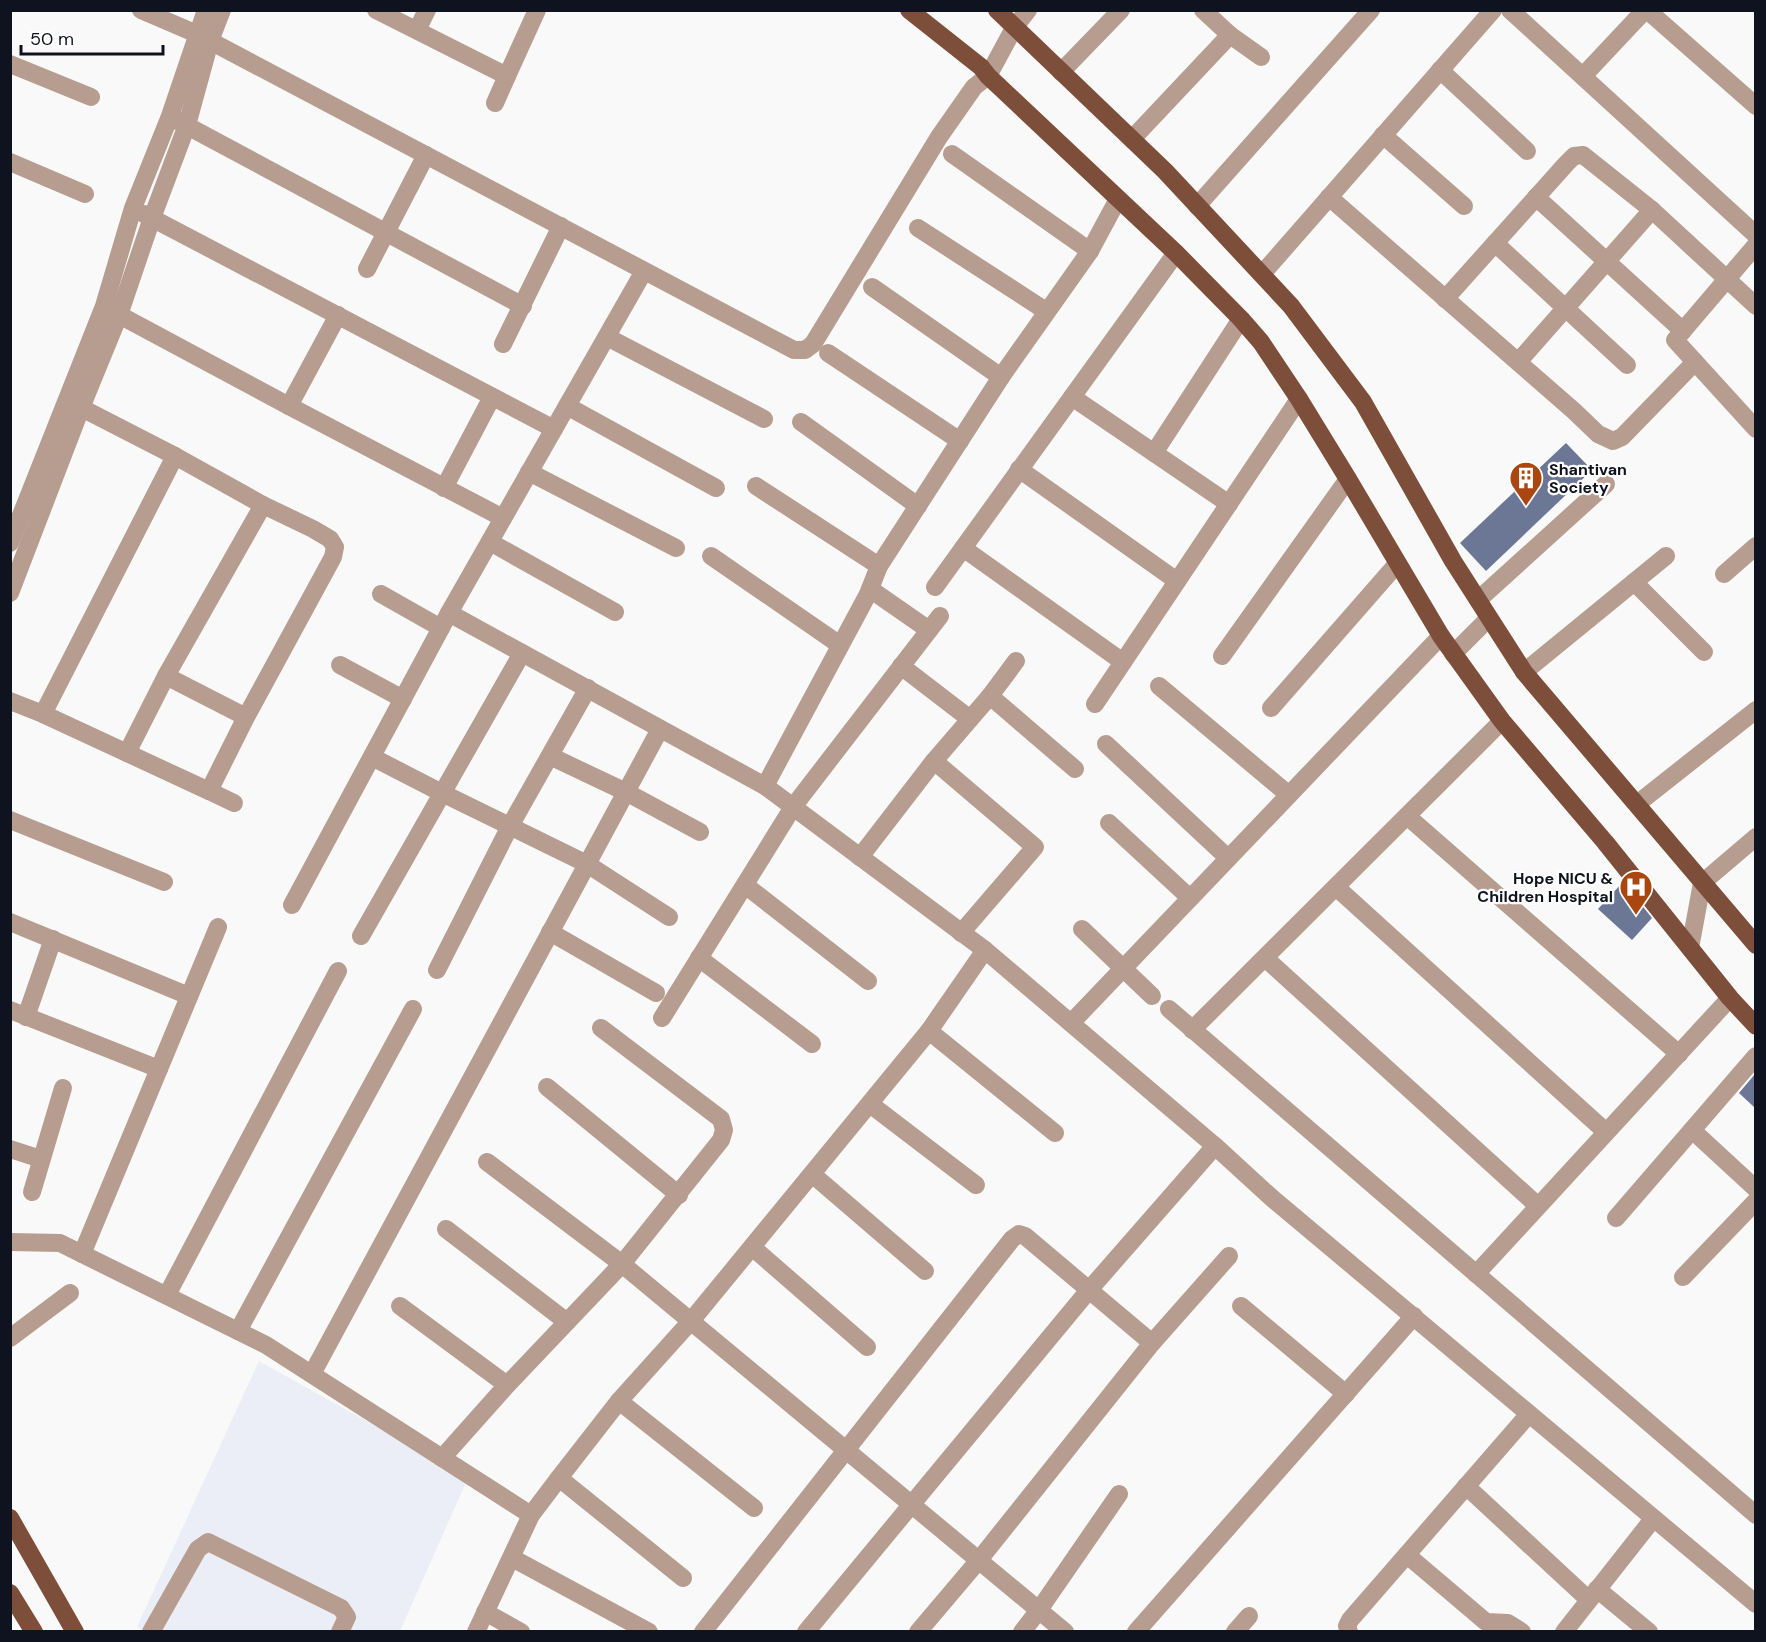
<svg xmlns="http://www.w3.org/2000/svg" width="1766" height="1642" viewBox="0 0 1766 1642" font-family="'DM Sans',sans-serif">
  <rect width="100%" height="100%" fill="#f9f9f9"/>
  <path fill="#ebeef6" d="M259,1361l209,117 -68,153 -255,1 -8,-5z"/>
  <g fill="#6c7796">
    <path d="M1566,443l26,27 -106,101 -26,-28z"/>
    <path d="M1623,882l29,36 -20,22 -34,-31z"/>
    <path d="M1755,1074v34l-16,-15z"/>
  </g>
  <g fill="none" stroke-linecap="round" stroke-linejoin="round">
    <g stroke="#b79c90" stroke-width="18">
      <path d="M141,10l56,24 597,316h11l8,-6 126,-207 35,-50 14,-11 26,-48 14,-18"/>
      <path d="M376,10l131,66 30,-66"/>
      <path d="M1203,10l27,25 31,22"/>
      <path d="M1510,10l246,225"/>
      <path d="M1647,10l109,96"/>
      <path d="M417,30l10,-20"/>
      <path d="M10,64l81,33"/>
      <path d="M1440,70l87,81"/>
      <path d="M1061,72l60,-62"/>
      <path d="M1583,76l62,-66"/>
      <path d="M495,103l12,-27"/>
      <path d="M178,121l345,185"/>
      <path d="M1383,135l81,71"/>
      <path d="M1132,139l98,-104"/>
      <path d="M952,154l138,97"/>
      <path d="M10,162l75,32"/>
      <path d="M1329,197l245,214 24,23 15,7 9,-4 73,-75"/>
      <path d="M1536,197l147,134"/>
      <path d="M1197,206l174,-196"/>
      <path d="M144,214l410,215"/>
      <path d="M918,228l128,83"/>
      <path d="M1495,243l132,122"/>
      <path d="M1756,245l-81,95 81,89"/>
      <path d="M367,269l59,-114"/>
      <path d="M1262,274l231,-264"/>
      <path d="M872,287l129,90"/>
      <path d="M1445,299l121,-135 8,-8 9,-1 69,55 104,96"/>
      <path d="M110,310l179,96 214,112"/>
      <path d="M607,337l157,82"/>
      <path d="M503,344l58,-118"/>
      <path d="M828,353l132,88"/>
      <path d="M1518,362l134,-152"/>
      <path d="M1072,397l157,107"/>
      <path d="M289,406l49,-91"/>
      <path d="M567,406l149,82"/>
      <path d="M801,422l117,84"/>
      <path d="M1154,453l87,-134"/>
      <path d="M1019,469l158,112"/>
      <path d="M529,472l147,76"/>
      <path d="M756,486l123,80"/>
      <path d="M444,488l48,-91"/>
      <path d="M490,542l125,70"/>
      <path d="M10,543l94,-237 29,-98 37,-92 36,-106"/>
      <path d="M963,548l160,114"/>
      <path d="M711,556l129,89"/>
      <path d="M1724,574l32,-28"/>
      <path d="M1634,582l70,70"/>
      <path d="M935,587l241,-334"/>
      <path d="M870,589l59,41"/>
      <path d="M10,593l71,-185 38,-93 33,-97 35,-93 23,-84 12,-31"/>
      <path d="M381,594l60,34"/>
      <path d="M1478,600l128,-116"/>
      <path d="M449,613l316,173 220,164"/>
      <path d="M1453,654l36,-36"/>
      <path d="M1222,656l126,-177"/>
      <path d="M340,665l63,34"/>
      <path d="M901,666l69,53"/>
      <path d="M1524,672l142,-116"/>
      <path d="M166,676l80,41"/>
      <path d="M1159,686l130,109"/>
      <path d="M990,696l85,73"/>
      <path d="M10,701l33,13 166,77 37,-74 87,-160 2,-10 -5,-8 -17,-10 -50,-24 -88,-49 -107,-55"/>
      <path d="M1095,704l204,-305"/>
      <path d="M1271,708l126,-144"/>
      <path d="M43,714l132,-258"/>
      <path d="M1106,744l122,114"/>
      <path d="M127,753l39,-77 97,-171"/>
      <path d="M550,756l76,36 74,40"/>
      <path d="M372,757l70,36 145,71 82,53"/>
      <path d="M934,761l101,86 -74,86"/>
      <path d="M765,786l103,-192 11,-28 122,-189 89,-126 28,-52"/>
      <path d="M209,791l25,12"/>
      <path d="M1637,804l119,-94"/>
      <path d="M1407,816l272,238"/>
      <path d="M10,820l154,62"/>
      <path d="M1109,823l81,75"/>
      <path d="M860,857l74,-96 56,-65 26,-35"/>
      <path d="M745,885l123,96"/>
      <path d="M1336,887l270,245"/>
      <path d="M292,905l157,-292 195,-342"/>
      <path d="M10,922l179,74"/>
      <path d="M1082,929l70,67"/>
      <path d="M550,932l106,61"/>
      <path d="M361,936l161,-283"/>
      <path d="M1690,948l12,-65 54,-46"/>
      <path d="M699,958l113,86"/>
      <path d="M1265,958l273,248"/>
      <path d="M437,970l73,-144 78,-138"/>
      <path d="M1169,1009l587,506"/>
      <path d="M10,1010l149,59"/>
      <path d="M26,1017l27,-78"/>
      <path d="M662,1018l131,-211 147,-191"/>
      <path d="M1071,1023l370,-387"/>
      <path d="M1192,1030l310,-309"/>
      <path d="M929,1031l126,102"/>
      <path d="M547,1087l132,108"/>
      <path d="M870,1104l106,81"/>
      <path d="M1692,1130l64,59"/>
      <path d="M10,1149l31,10"/>
      <path d="M487,1162l135,102 443,368"/>
      <path d="M812,1174l113,97"/>
      <path d="M32,1192l31,-104"/>
      <path d="M1616,1218l140,-162"/>
      <path d="M446,1229l121,93"/>
      <path d="M10,1242l50,1 206,102 265,170"/>
      <path d="M752,1247l115,100"/>
      <path d="M82,1254l136,-327"/>
      <path d="M1476,1274l254,-276"/>
      <path d="M1683,1277l73,-76"/>
      <path d="M167,1295l171,-324"/>
      <path d="M400,1306l107,79"/>
      <path d="M1241,1306l105,88"/>
      <path d="M238,1331l175,-322"/>
      <path d="M10,1338l60,-45"/>
      <path d="M312,1374l348,-645"/>
      <path d="M619,1401l135,107"/>
      <path d="M442,1458l65,-73 115,-121 99,-124 3,-10 -3,-11 -120,-91"/>
      <path d="M559,1478l124,100"/>
      <path d="M1466,1486l123,114"/>
      <path d="M1407,1555l79,67 22,1 14,9"/>
      <path d="M512,1558l137,74"/>
      <path d="M1597,1589l52,43"/>
      <path d="M485,1612l36,20"/>
      <path d="M151,1632l47,-83 10,-7 133,66 6,9 -7,15"/>
      <path d="M476,1632l55,-117 28,-37 60,-77 72,-80 238,-290 56,-81 230,196 58,53 483,405"/>
      <path d="M703,1632l309,-393 7,-5 6,2 127,107"/>
      <path d="M806,1632l283,-342 126,-144"/>
      <path d="M918,1632l61,-72 173,-217 77,-87"/>
      <path d="M1022,1632l17,-22 80,-116"/>
      <path d="M1136,1632l278,-316"/>
      <path d="M1235,1632l14,-16"/>
      <path d="M1349,1632l-2,-6 3,-6 179,-206"/>
      <path d="M1564,1632l89,-113"/>
    </g>
    <g stroke="#7d4f3b" stroke-width="18">
      <path d="M909,10l72,57 7,9 188,177 65,66 20,23 38,57 49,80 93,157 61,85 103,121 125,156 26,28"/>
      <path d="M997,10l168,161 126,135 72,96 90,159 71,111 232,273"/>
      <path d="M10,1518l65,114"/>
      <path d="M10,1593l24,39"/>
    </g>
  </g>
  <defs>
    <g id="building-pin" transform="scale(1.725)"><path d="M0 17L-7.5 6A9.5 9.5 0 1 1 7.5 6Z" fill="#aa4710" stroke="#fff"/><path d="M-4-6H4V6H1V3H-1V6H-4ZM-2.5-4.3h1.7v1.8h-1.7ZM.8-4.3h1.7v1.8H.8ZM-2.5-1h1.7V.8h-1.7ZM.8-1h1.7V.8H.8Z" fill="#fff"/></g>
    <g id="hospital-pin" transform="scale(1.725)"><path d="M0 17L-7.5 6A9.5 9.5 0 1 1 7.5 6Z" fill="#aa4710" stroke="#fff"/><path d="M-5-5h3v3.5h4V-5h3V5h-3V1.5h-4V5h-3Z" fill="#fff"/></g>
  </defs>
  <g fill-rule="evenodd">
    <use href="#building-pin" x="1526" y="478"/>
    <use href="#hospital-pin" x="1636" y="887"/>
  </g>
  <g text-anchor="middle" dominant-baseline="central" stroke-width="4.5" stroke-linejoin="round" paint-order="stroke">
    <g font-size="16" font-weight="bold" fill="#0f131f" stroke="#fff" text-anchor="start">
      <text x="1549" y="469">Shantivan<tspan x="1549" dy="18">Society</tspan></text>
      <text x="1613" y="878" text-anchor="end">Hope NICU &amp;<tspan x="1613" dy="18">Children Hospital</tspan></text>
    </g>
  </g>
  <rect width="1766" height="1642" fill="none" stroke="#0f131f" stroke-width="24"/>
  <path d="M21 45v9h142v-9" fill="none" stroke="#0f131f" stroke-width="3"/>
  <text x="30" y="45" font-size="18" fill="#0f131f" stroke="#ffffff" stroke-width="4.5" paint-order="stroke">50 m</text>
</svg>
